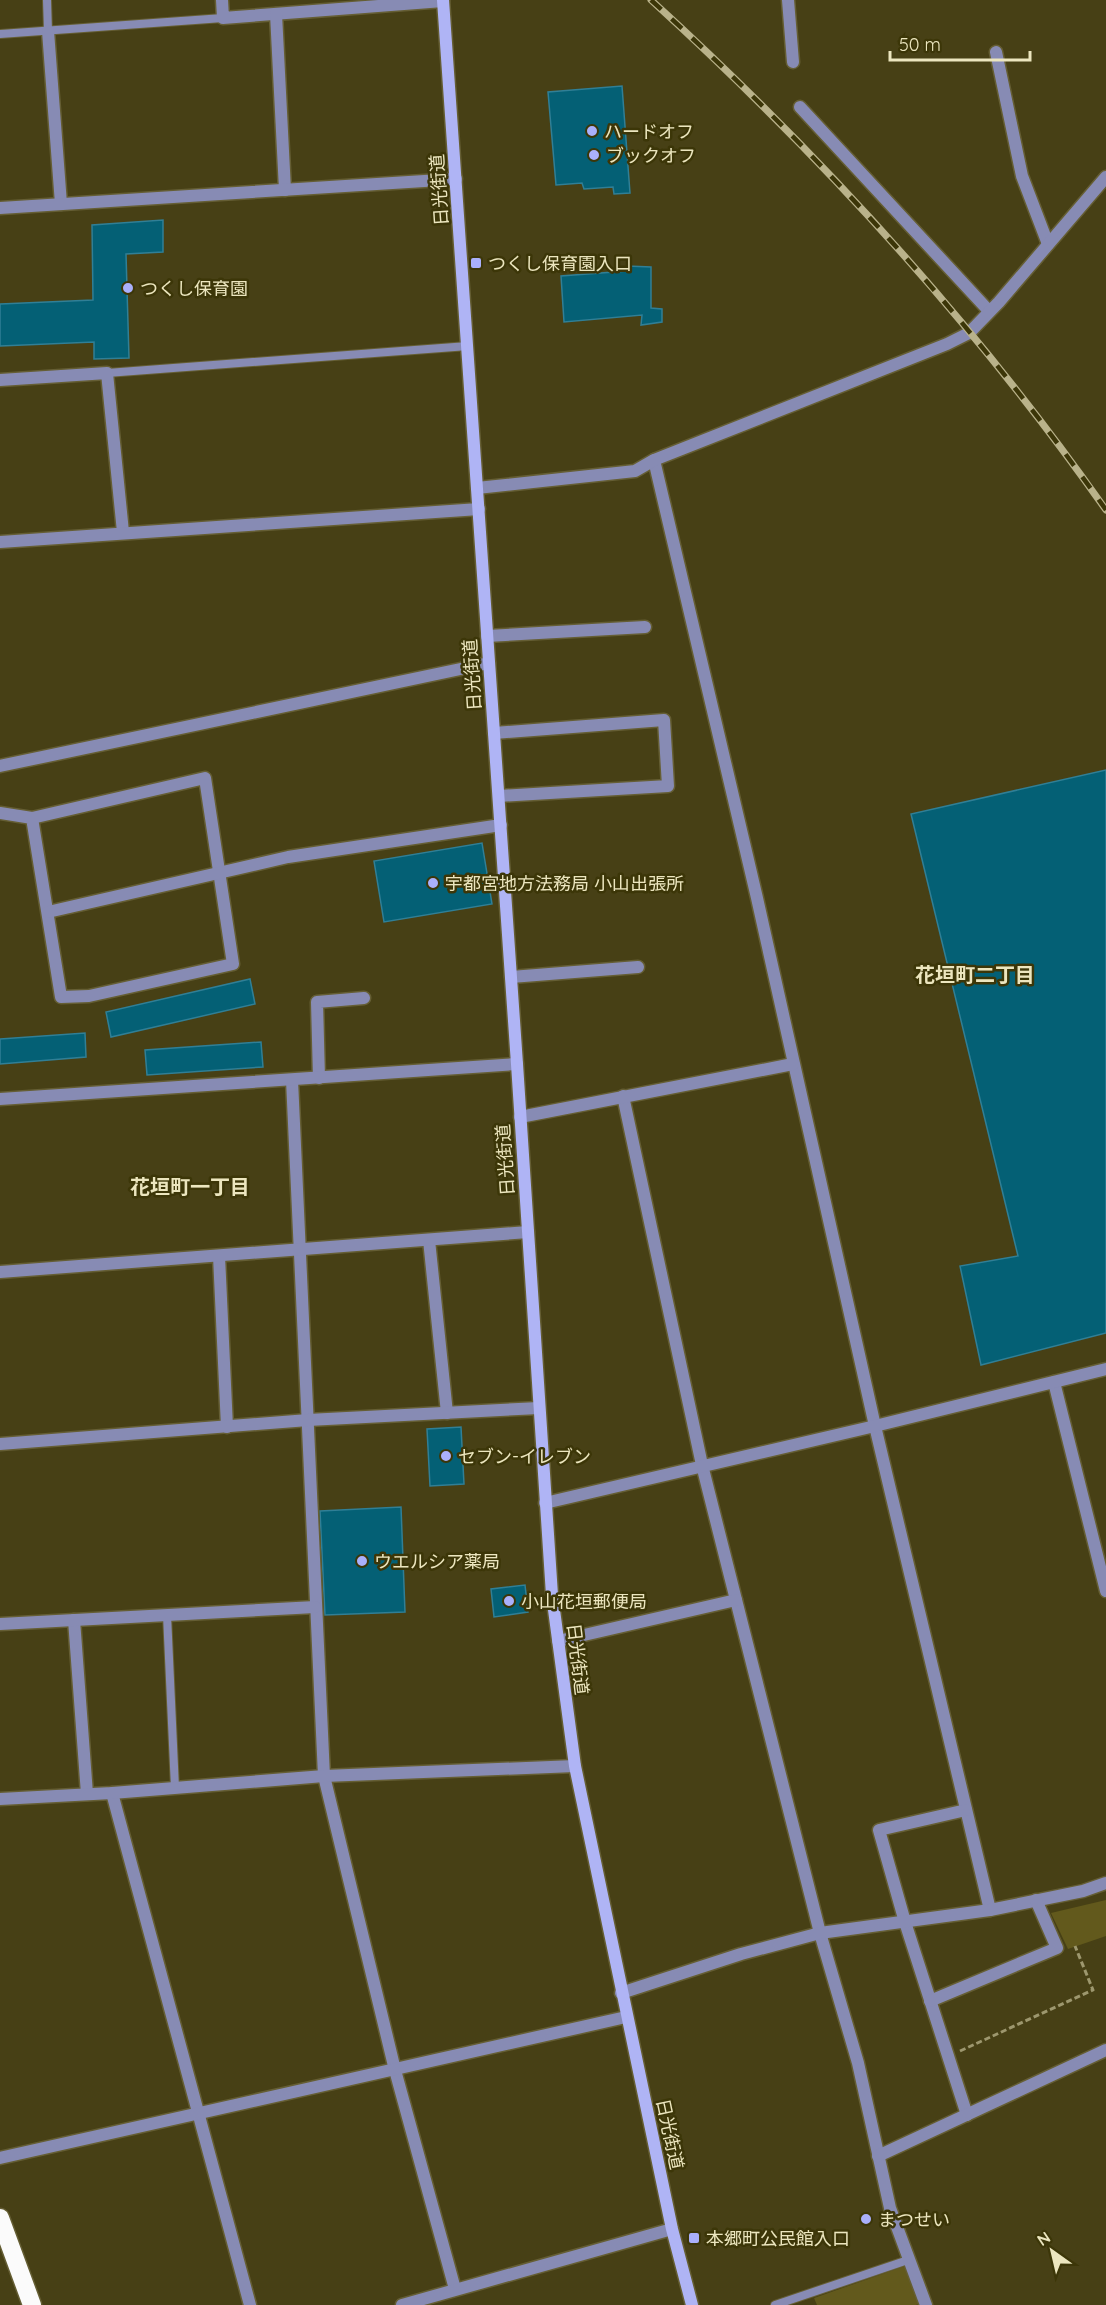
<svg xmlns="http://www.w3.org/2000/svg" width="1106" height="2305" viewBox="0 0 1106 2305" font-family="Quicksand,'Noto Sans JP',sans-serif">
  <rect width="100%" height="100%" fill="#474015"/>
  <g fill="#62591c">
    <path d="M1106,1900v36l-38,13 -17,-36z"/>
    <path d="M905,2266l14,38 -3,1h-99l-3,-7z"/>
  </g>
  <g fill="#046075" stroke="#307f96" stroke-width="1.5">
    <path d="M622,86l8,107 -16,1 -1,-7 -29,2 -2,-6 -26,2 -8,-93z"/>
    <path d="M163,220v32l-37,2 3,104 -35,1v-17l-94,4v-42l93,-4 -1,-75z"/>
    <path d="M627,266l24,1v41l11,1v13l-21,3 1,-10 -78,7 -3,-46 66,-5z"/>
    <path d="M1106,770v563l-125,32 -21,-99 58,-10 -107,-442z"/>
    <path d="M482,843l10,61 -108,18 -10,-61z"/>
    <path d="M250,979l5,25 -144,33 -5,-25z"/>
    <path d="M85,1033l1,24 -86,7v-25z"/>
    <path d="M261,1042l2,25 -116,8 -2,-25z"/>
    <path d="M461,1427l3,57 -34,2 -3,-57z"/>
    <path d="M401,1507l4,105 -80,3 -5,-104z"/>
    <path d="M525,1585l3,27 -34,5 -3,-28z"/>
  </g>
  <g fill="none" stroke-linecap="round" stroke-linejoin="round">
    <g stroke="#655e34" stroke-width="10">
      <g id="lane">
        <path d="M47,0l1,31"/>
        <path d="M0,34l223,-16"/>
        <path d="M107,373l361,-27"/>
        <path d="M167,1615l8,173"/>
        <path d="M775,2305l133,-45"/>
      </g>
    </g>
    <g stroke="#655e34" stroke-width="15">
      <g id="street">
        <path d="M222,0l1,18 220,-17"/>
        <path d="M788,0l5,62"/>
        <path d="M276,14l9,176"/>
        <path d="M48,31l13,173"/>
        <path d="M996,52l26,124 26,68"/>
        <path d="M800,107l189,204"/>
        <path d="M0,208l456,-29"/>
        <path d="M0,380l107,-7 16,159"/>
        <path d="M654,460l103,438 118,528 115,484"/>
        <path d="M477,488l158,-17 19,-11 293,-116 22,-11 30,-31 107,-125"/>
        <path d="M0,542l479,-33"/>
        <path d="M487,636l158,-9"/>
        <path d="M494,733l170,-13 4,66 -169,10"/>
        <path d="M0,766l489,-103"/>
        <path d="M0,813l32,5 173,-40 28,186 -144,32 -28,1 -29,-179"/>
        <path d="M48,912l240,-55 213,-32"/>
        <path d="M511,977l127,-10"/>
        <path d="M319,1078l-2,-76 47,-4"/>
        <path d="M292,1080l32,696 71,294 60,219"/>
        <path d="M623,1096l79,369 118,468 38,130 32,145 36,97"/>
        <path d="M0,1099l517,-35"/>
        <path d="M520,1117l273,-53"/>
        <path d="M429,1240l18,173"/>
        <path d="M219,1256l8,171"/>
        <path d="M0,1272l528,-40"/>
        <path d="M1054,1382l52,209"/>
        <path d="M0,1444l308,-24 231,-12"/>
        <path d="M545,1503l330,-77 231,-57"/>
        <path d="M74,1620l13,174"/>
        <path d="M0,1624l315,-17"/>
        <path d="M558,1641l178,-41"/>
        <path d="M112,1793l138,512"/>
        <path d="M0,1799l112,-6 212,-17 251,-10"/>
        <path d="M966,1810l-87,20 26,92 62,193"/>
        <path d="M621,1993l120,-39 79,-21 170,-23 93,-19 23,-8"/>
        <path d="M930,2001l127,-53 -21,-48"/>
        <path d="M878,2156l228,-106"/>
        <path d="M0,2158l626,-141"/>
        <path d="M402,2305l270,-76"/>
      </g>
    </g>
    <g stroke="#655e34" stroke-width="15">
      <path id="secondary" d="M443,0l74,1064 35,531 23,171 97,463 20,76"/>
    </g>
    <g stroke="#655e34" stroke-width="21">
      <path id="highway" d="M0,2218l32,87"/>
    </g>
    <path stroke="#9d976e" stroke-width="3" stroke-dasharray="6 3" stroke-linecap="butt" d="M960,2051l133,-61 -18,-44"/>
    <use href="#lane" stroke="#878bb4" stroke-width="8"/>
    <use href="#street" stroke="#878bb4" stroke-width="12"/>
    <use href="#secondary" stroke="#afb4f5" stroke-width="12"/>
    <use href="#highway" stroke="#fbfbfb" stroke-width="18"/>
    <g stroke="#b9b28a" stroke-width="7">
      <path id="rail" d="M651,0c168,153 324,324 455,510"/>
    </g>
    <use href="#rail" stroke="#3c3608" stroke-width="4.5" stroke-dasharray="14" stroke-linecap="butt"/>
  </g>
  <g fill="#aab0fb" stroke="#3c3608" stroke-width="2">
    <circle cx="592" cy="131" r="6"/>
    <circle cx="594" cy="155" r="6"/>
    <rect x="470" y="257" width="12" height="12" rx="3"/>
    <circle cx="128" cy="288" r="6"/>
    <circle cx="433" cy="883" r="6"/>
    <circle cx="446" cy="1456" r="6"/>
    <circle cx="362" cy="1561" r="6"/>
    <circle cx="509" cy="1601" r="6"/>
    <circle cx="866" cy="2219" r="6"/>
    <rect x="688" y="2232" width="12" height="12" rx="3"/>
  </g>
  <g text-anchor="middle" dominant-baseline="central" stroke-width="5" stroke-linejoin="round" paint-order="stroke">
    <g font-size="18" fill="#ece6bf" stroke="#3c3608" text-anchor="start">
      <text x="604" y="131">ハードオフ</text>
      <text x="606" y="155">ブックオフ</text>
      <text x="488" y="263">つくし保育園入口</text>
      <text x="140" y="288">つくし保育園</text>
      <text x="445" y="883">宇都宮地方法務局 小山出張所</text>
      <text x="458" y="1456">セブン-イレブン</text>
      <text x="374" y="1561">ウエルシア薬局</text>
      <text x="521" y="1601">小山花垣郵便局</text>
      <text x="878" y="2219">まつせい</text>
      <text x="706" y="2238">本郷町公民館入口</text>
    </g>
    <g font-size="18" fill="#ece6bf" stroke="#3c3608">
      <text transform="translate(439 190) rotate(-94)">日光街道</text>
      <text transform="translate(472 675) rotate(-94)">日光街道</text>
      <text transform="translate(505 1160) rotate(-94)">日光街道</text>
      <text transform="translate(578 1659) rotate(83)">日光街道</text>
      <text transform="translate(670 2134) rotate(78)">日光街道</text>
    </g>
    <g font-size="20" font-weight="bold" fill="#ece6bf" stroke="#3c3608">
      <text x="975" y="974">花垣町二丁目</text>
      <text x="190" y="1186">花垣町一丁目</text>
    </g>
  </g>
  <g transform="translate(1052 2251) rotate(326)" stroke="#3c3608" stroke-width="4.5" paint-order="stroke">
  <path d="M0-4.5L10 22L0 15L-10 22Z" fill="#ece6bf"/>
  <text y="-9" font-size="16" font-weight="bold" text-anchor="middle" fill="#ece6bf">N</text>
  </g>
  <path d="M890 51v9h140v-9" fill="none" stroke="#ece6bf" stroke-width="3"/>
  <text x="899" y="51" font-size="18" fill="#ece6bf" stroke="#3c3608" stroke-width="4.5" paint-order="stroke">50 m</text>
</svg>
